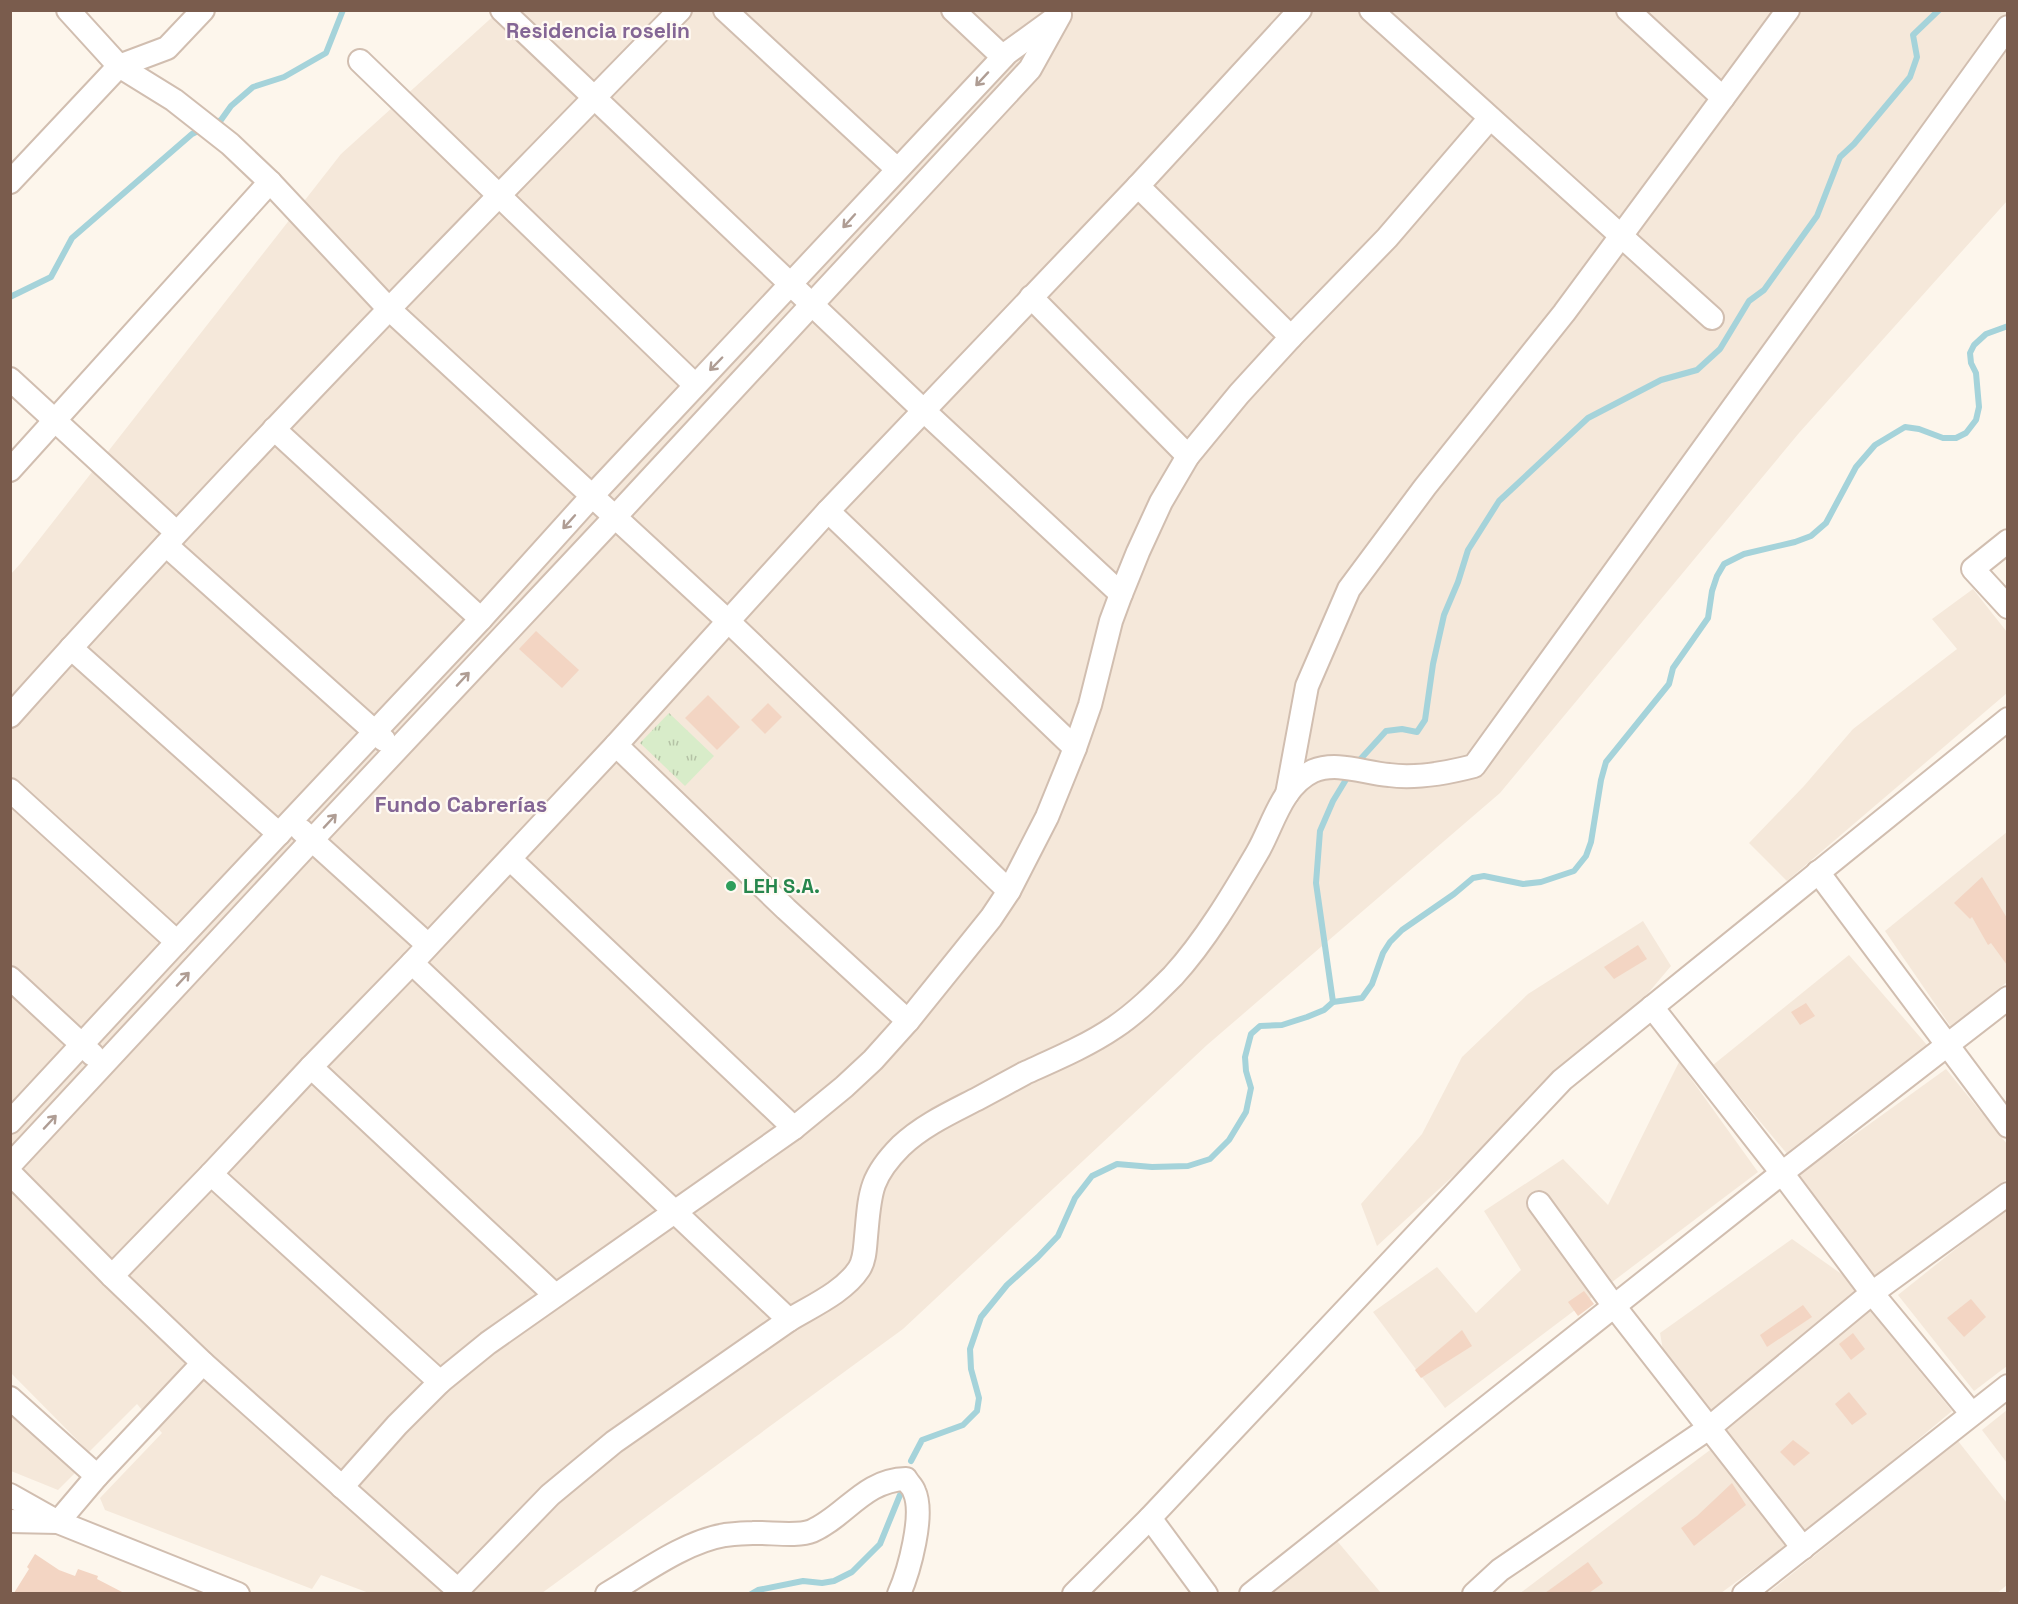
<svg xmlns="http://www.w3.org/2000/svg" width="2018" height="1604" viewBox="0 0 2018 1604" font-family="'Space Grotesk',sans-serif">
  <defs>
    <pattern id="grass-tufts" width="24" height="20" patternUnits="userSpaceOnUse" patternTransform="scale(1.5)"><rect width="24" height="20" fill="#d8ecc9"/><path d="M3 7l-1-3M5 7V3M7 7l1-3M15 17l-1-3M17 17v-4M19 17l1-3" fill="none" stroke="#b4c2a5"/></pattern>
  </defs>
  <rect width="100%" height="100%" fill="#fdf6ec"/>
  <g fill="#f5e8da">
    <path d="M499,11h1508v190l-208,232 -299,360 -293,252 -304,284 -361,264h-173l-48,-18 -9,14 -207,-79 -5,-12 62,-65 -25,-29 -48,48 -78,-79v-799l9,-10 321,-410z"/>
    <path d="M1973,589l34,43v61l-220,188 -38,-38 55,-57 49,-57 104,-80 -25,-30z"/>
    <path d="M2007,832v150l-56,45 -66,-96z"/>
    <path d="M1643,921l28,45 -38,45 -256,235 -16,-42 61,-70 40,-77 66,-63z"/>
    <path d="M1849,955l78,90 -139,110 -75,-90z"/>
    <path d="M1679,1062l79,110 -313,236 -72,-96 64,-45 39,46 45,-43 -37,-59 79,-52 45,46z"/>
    <path d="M1946,1069l61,75v35l-136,103 -75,-105z"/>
    <path d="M2007,1208v158l-33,25 -76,-96z"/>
    <path d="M1792,1239l65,46 -4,16 -141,110 -48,-55 -4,-23z"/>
    <path d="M1869,1309l83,102 -148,124 -83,-104z"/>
    <path d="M2007,1410v53l-25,-33z"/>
    <path d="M10,1415l67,56 -19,19 -47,-19z"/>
    <path d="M1958,1441l49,62v82l-11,9 -228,-1z"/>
    <path d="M1714,1447l71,99 -64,47 -202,1z"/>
    <path d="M1332,1535l49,58 -111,1z"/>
  </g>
  <path fill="url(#grass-tufts)" d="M669,713l45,43 -29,30 -45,-43z"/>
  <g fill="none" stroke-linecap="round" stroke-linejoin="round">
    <g stroke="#a5d3da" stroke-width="6">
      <path d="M213,124l8,-4 10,-14 22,-19 31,-10 42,-24 17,-43"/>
      <path d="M10,297l41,-20 21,-39 120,-104 12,-6"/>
      <path d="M1356,764l30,-33 16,-2 15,3 8,-12 8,-56 11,-49 14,-33 10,-32 31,-49 89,-83 73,-38 36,-10 23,-21 29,-48 15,-11 53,-74 23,-59 14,-13 56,-67 7,-20 -4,-22 26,-25"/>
      <path d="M1333,1002l-17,-119 4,-52 13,-30 17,-28"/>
      <path d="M911,1461l11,-21 41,-15 14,-14 2,-13 -8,-29 -1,-20 11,-32 26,-32 31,-28 20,-21 17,-38 17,-22 25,-12 35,3 36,-1 22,-7 19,-19 17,-28 5,-24 -5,-17 -1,-14 6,-23 9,-8 22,-1 25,-8 17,-7 9,-8 29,-4 10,-14 11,-31 7,-11 12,-12 52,-36 19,-16 11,-2 39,8 18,-2 33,-11 12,-15 5,-14 10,-62 5,-18 63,-78 4,-16 35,-50 4,-27 5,-15 7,-12 20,-10 51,-12 16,-6 15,-13 30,-56 19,-22 30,-18 14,2 24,9h13l10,-5 10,-13 3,-13 -3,-34 -5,-10 -1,-10 4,-8 12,-11 22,-8"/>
      <path d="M751,1594l7,-4 45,-9 19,2 12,-2 18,-9 28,-28 20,-49"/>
    </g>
  </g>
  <g fill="#f3d5c3">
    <path d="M536,631l43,39 -17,18 -43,-39z"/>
    <path d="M708,695l32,32 -23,23 -32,-32z"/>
    <path d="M768,703l14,14 -17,17 -14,-14z"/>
    <path d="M1982,877l25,41v47l-16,-22 -3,2 -16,-28 -2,2 -16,-16z"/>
    <path d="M1638,945l9,14 -33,20 -10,-12z"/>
    <path d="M1806,1003l9,13 -15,9 -9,-13z"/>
    <path d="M1584,1291l10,13 -16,12 -10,-14z"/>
    <path d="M1971,1299l15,18 -22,20 -17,-19z"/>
    <path d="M1803,1305l9,12 -45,30 -7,-12z"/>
    <path d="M1462,1330l10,16 -51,32 -6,-8z"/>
    <path d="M1853,1333l12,16 -14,11 -12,-16z"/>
    <path d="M1849,1392l18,22 -15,11 -17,-21z"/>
    <path d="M1793,1440l17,13 -16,13 -14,-14z"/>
    <path d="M1732,1483l14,22 -52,41 -13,-18 16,-12z"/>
    <path d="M35,1554l24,16 16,6 3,-7 20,7 -1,3 27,14h-110l15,-24 -2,-2z"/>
    <path d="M1588,1562l15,21 -14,10h-44z"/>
  </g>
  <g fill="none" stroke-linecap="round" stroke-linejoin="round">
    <g stroke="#d1beb0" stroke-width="26">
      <g id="minor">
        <path d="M68,10l51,56 55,34 56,44 40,38 118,126 340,313 281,270"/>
        <path d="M502,10l421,400 198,184"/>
        <path d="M725,10l172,159"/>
        <path d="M953,10l50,47"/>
        <path d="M1371,10l341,308"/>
        <path d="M1628,10l95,88"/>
        <path d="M360,61l335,324"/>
        <path d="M10,182l109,-116 48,-18 36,-38"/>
        <path d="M1138,186l153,151"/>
        <path d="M1031,297l157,159"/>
        <path d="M10,379l166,153"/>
        <path d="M274,429l207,190"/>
        <path d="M10,470l260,-288"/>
        <path d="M828,511l247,237"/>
        <path d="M2008,541l-35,28 35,38"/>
        <path d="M166,545l218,195"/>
        <path d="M71,648l208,186"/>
        <path d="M10,716c216,-242 443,-474 670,-706"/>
        <path d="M616,745l170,164 122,112"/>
        <path d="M10,790l167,152"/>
        <path d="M1287,794l20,-108 42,-97 76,-102 139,-174 224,-303"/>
        <path d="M301,830l127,115"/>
        <path d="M510,859l284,269"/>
        <path d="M1818,872l190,254"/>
        <path d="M10,978l83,77"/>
        <path d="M1652,1007l130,166 90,120 100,121"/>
        <path d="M311,1067l244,228"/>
        <path d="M10,1122l167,-180 304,-323 111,-123 415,-443 47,-34"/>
        <path d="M10,1165l302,-325 303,-323 415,-448 30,-54"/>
        <path d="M10,1173l102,103 91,87 255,227 92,-95 64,-53 175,-122 -377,-357"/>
        <path d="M211,1174l229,208"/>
        <path d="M1539,1203l75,103 189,242"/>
        <path d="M112,1276l99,-102 100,-107 101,-104 204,-218 212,-234 310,-325 162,-176"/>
        <path d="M789,1320c23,-14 55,-28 70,-51 6,-9 6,-22 7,-32 4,-43 3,-59 35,-91 22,-21 51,-34 78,-48 15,-8 31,-17 46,-25 31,-14 62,-27 90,-46 21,-14 40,-33 58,-51 32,-35 60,-82 84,-123 16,-27 24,-67 56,-82 24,-10 51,2 76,4 28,4 58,-2 85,-9l534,-739"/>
        <path d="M10,1398l87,78"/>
        <path d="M342,1487l55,-62 43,-43 48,-39 306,-215 50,-41 29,-27 35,-39 83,-103 18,-27 38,-74 28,-69 15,-43 21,-84 10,-27 17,-42 23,-50 27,-46 51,-62 52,-57 96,-99 103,-120"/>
        <path d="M10,1495l48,27 39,-46 106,-113"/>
        <path d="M1150,1518l56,76"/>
        <path d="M10,1521l48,1 180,72"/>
        <path d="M607,1594c36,-21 77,-52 118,-59 9,-1 19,-2 28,-2 15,-1 45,4 59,-2 34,-15 52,-51 94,-52 2,4 7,8 8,12 11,23 -5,80 -15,103"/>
        <path d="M1074,1594l76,-76 412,-438 446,-361"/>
        <path d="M1251,1594l531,-421 226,-175"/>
        <path d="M1474,1594l26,-24 209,-142 163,-135 136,-99"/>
        <path d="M1744,1594l264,-208"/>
      </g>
    </g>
    <use href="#minor" stroke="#fff" stroke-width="22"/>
  </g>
  <defs><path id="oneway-shaft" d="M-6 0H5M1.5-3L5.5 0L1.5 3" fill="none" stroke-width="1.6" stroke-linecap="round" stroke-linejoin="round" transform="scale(1.5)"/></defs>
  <g stroke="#af9d94">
    <use href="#oneway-shaft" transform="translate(982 79) rotate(133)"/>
    <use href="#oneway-shaft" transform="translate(849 221) rotate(132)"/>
    <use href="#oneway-shaft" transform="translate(716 364) rotate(134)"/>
    <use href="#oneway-shaft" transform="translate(569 522) rotate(132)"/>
    <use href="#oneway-shaft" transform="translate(463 679) rotate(-47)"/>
    <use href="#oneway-shaft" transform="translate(330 821) rotate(-47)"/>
    <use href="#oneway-shaft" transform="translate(183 979) rotate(-47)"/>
    <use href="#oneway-shaft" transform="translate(50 1122) rotate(-47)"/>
  </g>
  <circle fill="#2e9e5b" stroke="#fffaf3" stroke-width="2" cx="731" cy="886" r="6"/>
  <g text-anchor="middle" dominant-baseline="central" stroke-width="4.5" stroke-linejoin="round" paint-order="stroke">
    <g font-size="20" font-weight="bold" fill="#27864d" stroke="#fffaf3" text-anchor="start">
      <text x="743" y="886">LEH S.A.</text>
    </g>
    <g font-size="21" font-weight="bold" fill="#846695" stroke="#fffaf3">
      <text x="598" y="30">Residencia roselin</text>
    </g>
    <g font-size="22" font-weight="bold" fill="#846695" stroke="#fffaf3">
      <text x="461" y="804">Fundo Cabrerías</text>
    </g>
  </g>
  <rect width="2018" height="1604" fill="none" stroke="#7a5c4d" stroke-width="24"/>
</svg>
